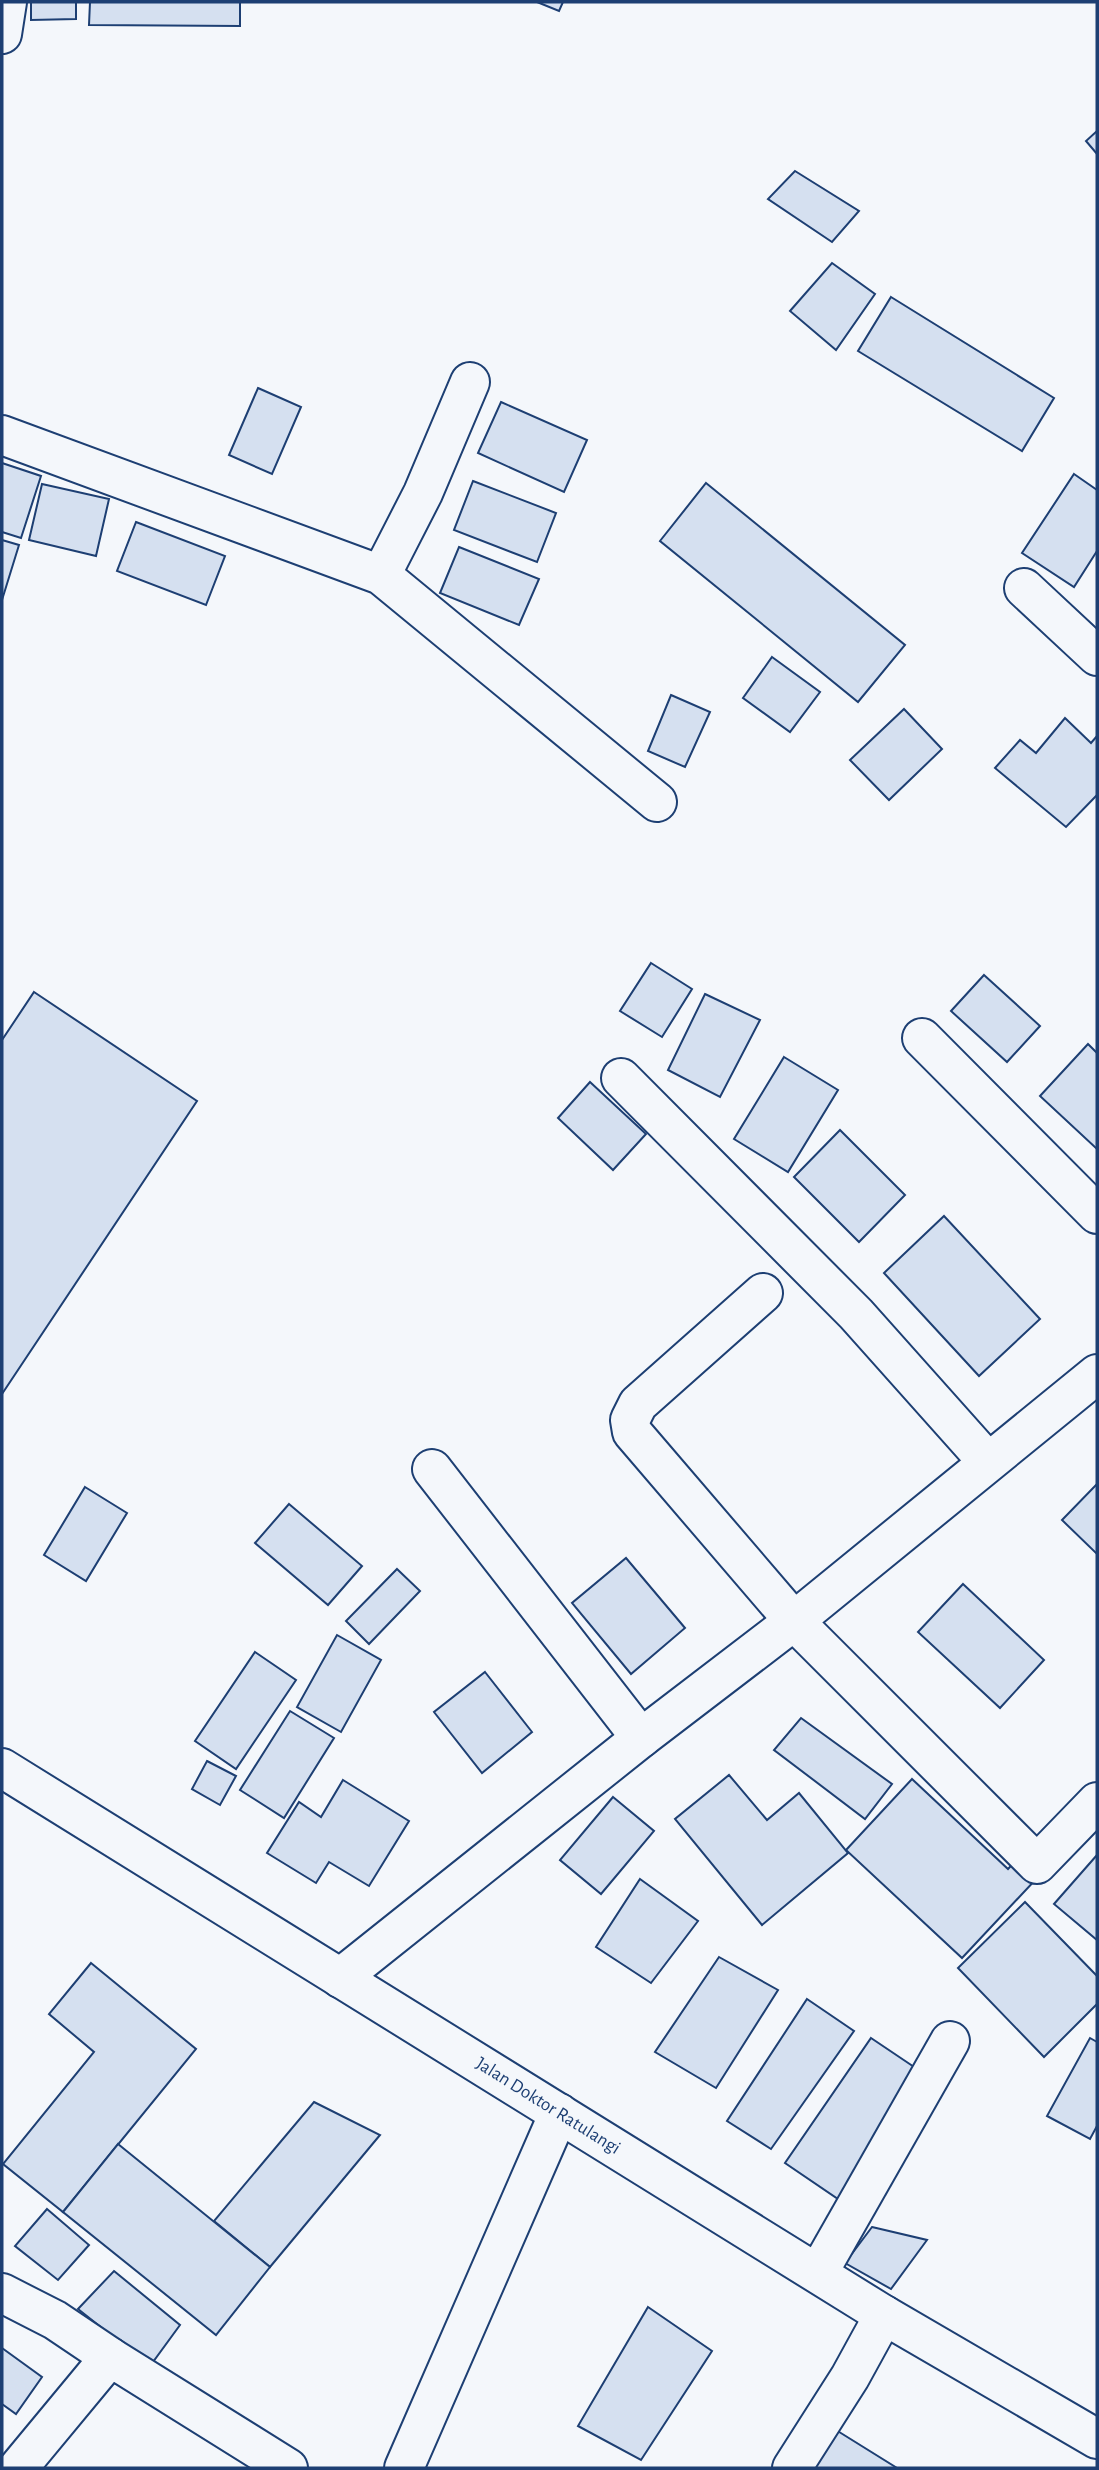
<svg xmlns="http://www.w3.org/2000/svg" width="1099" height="2470" viewBox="0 0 1099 2470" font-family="'Alegreya Sans',sans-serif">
  <rect width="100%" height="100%" fill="#f4f7fb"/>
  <g fill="#d5e0f0" stroke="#1d3f73" stroke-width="2">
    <path d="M31,2h45v17l-45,1z"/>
    <path d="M90,2h150v24l-151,-1z"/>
    <path d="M537,2h26l-4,9z"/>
    <path d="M1097,131v23l-11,-13z"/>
    <path d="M795,171l64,40 -27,31 -64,-43z"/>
    <path d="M832,263l43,31 -39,56 -46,-39z"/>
    <path d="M891,297l163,101 -32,53 -164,-100z"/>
    <path d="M258,388l43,19 -29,67 -43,-19z"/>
    <path d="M501,402l86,38 -23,52 -86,-39z"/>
    <path d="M2,463l39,13 -20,62 -19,-6z"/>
    <path d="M1074,474l23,16v61l-23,36 -52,-34z"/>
    <path d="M473,481l83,32 -19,49 -83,-32z"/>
    <path d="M706,483l199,162 -47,57 -198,-161z"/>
    <path d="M42,484l67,15 -13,57 -67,-16z"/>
    <path d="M136,522l89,34 -19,49 -89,-34z"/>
    <path d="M2,540l17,5 -17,55z"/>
    <path d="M459,547l80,32 -20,46 -79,-32z"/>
    <path d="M772,657l48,35 -30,40 -47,-34z"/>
    <path d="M671,695l39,17 -25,55 -37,-16z"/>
    <path d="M904,709l38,40 -53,51 -39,-40z"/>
    <path d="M1065,718l26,25 6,-7v59l-31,32 -71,-59 25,-28 16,13z"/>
    <path d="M651,963l41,26 -30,48 -42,-26z"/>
    <path d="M984,975l56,51 -33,36 -56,-51z"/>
    <path d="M34,992l163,109 -195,293v-354z"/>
    <path d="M705,994l55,26 -40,77 -52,-27z"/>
    <path d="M1088,1044l9,9v96l-57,-53z"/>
    <path d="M784,1057l54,33 -50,82 -54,-33z"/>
    <path d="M590,1082l56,52 -33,36 -55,-52z"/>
    <path d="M840,1130l65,65 -46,47 -65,-65z"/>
    <path d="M944,1216l96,103 -61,57 -95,-103z"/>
    <path d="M1097,1484v70l-35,-34z"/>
    <path d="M85,1487l42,26 -41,68 -42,-26z"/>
    <path d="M289,1504l73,62 -34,39 -73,-62z"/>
    <path d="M626,1558l59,70 -54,46 -59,-71z"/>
    <path d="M397,1569l23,22 -51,53 -23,-23z"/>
    <path d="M963,1584l81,76 -44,48 -82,-76z"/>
    <path d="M337,1635l44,25 -40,72 -44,-25z"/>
    <path d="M255,1652l41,28 -60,89 -41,-28z"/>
    <path d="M485,1672l47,60 -50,41 -48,-61z"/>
    <path d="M290,1711l44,27 -50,80 -44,-28z"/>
    <path d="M801,1718l91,66 -27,35 -91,-69z"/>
    <path d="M207,1761l29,15 -16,29 -28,-16z"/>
    <path d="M729,1775l38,45 32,-27 49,60 -86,72 -87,-106z"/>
    <path d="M912,1779l96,90 25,-27 20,19 -91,97 -116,-108z"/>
    <path d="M343,1780l66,41 -40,65 -40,-24 -13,21 -49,-30 32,-51 22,15z"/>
    <path d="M613,1797l41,34 -53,63 -41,-34z"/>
    <path d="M1097,1855v85l-43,-36z"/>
    <path d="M640,1879l58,42 -47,62 -55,-36z"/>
    <path d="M1025,1902l72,74v28l-53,53 -86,-89z"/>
    <path d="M719,1957l59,33 -62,98 -61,-36z"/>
    <path d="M91,1963l105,86 -133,163 -60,-48 91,-112 -45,-38z"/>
    <path d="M807,1999l47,32 -83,118 -44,-28z"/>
    <path d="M871,2038l55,37 -85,126 -56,-38z"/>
    <path d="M1090,2038l7,4v84l-7,13 -43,-23z"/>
    <path d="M314,2102l66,33 -110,132 -56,-46z"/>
    <path d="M118,2144l152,123 -54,68 -153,-123z"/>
    <path d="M47,2209l42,36 -31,35 -43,-34z"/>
    <path d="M872,2227l55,13 -36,49 -46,-26z"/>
    <path d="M114,2271l66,54 -30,41 -72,-57z"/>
    <path d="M648,2307l64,44 -71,109 -63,-34z"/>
    <path d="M2,2348l40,29 -26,37 -14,-10z"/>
    <path d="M836,2430l61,38h-85z"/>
  </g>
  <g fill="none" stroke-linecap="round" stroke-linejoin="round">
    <g stroke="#1d3f73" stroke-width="42">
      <g id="street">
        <path d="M2,34l5,-32"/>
        <path d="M2,435l379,140 276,227"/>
        <path d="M381,575l42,-82 47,-111"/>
        <path d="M1024,588l73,68"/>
        <path d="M922,1038l175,176"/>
        <path d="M621,1078l235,236 132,148"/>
        <path d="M763,1293l-125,111 -8,16 2,12 162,189 243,243 60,-62"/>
        <path d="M432,1469l209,269"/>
        <path d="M340,1978l301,-240 153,-117 303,-247"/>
        <path d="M818,2273l132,-232"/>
        <path d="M2,2293l53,27 55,37"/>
        <path d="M18,2468l92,-111 178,111"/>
        <path d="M404,2468l155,-355"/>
        <path d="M792,2468l58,-91 34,-62"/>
      </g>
    </g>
    <g stroke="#1d3f73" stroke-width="42">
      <path id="highway" d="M2,1768l882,547 213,124"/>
    </g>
    <use href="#street" stroke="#f4f7fb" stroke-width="38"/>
    <use href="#highway" stroke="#f4f7fb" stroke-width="38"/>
  </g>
  <g text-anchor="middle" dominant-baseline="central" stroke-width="5" stroke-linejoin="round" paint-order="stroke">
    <g font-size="19" fill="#1d3f73" stroke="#f4f7fb">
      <text transform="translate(548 2106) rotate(32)">Jalan Doktor Ratulangi</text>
    </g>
  </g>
  <rect width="1099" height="2470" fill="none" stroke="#1d3f73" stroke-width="7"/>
</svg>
